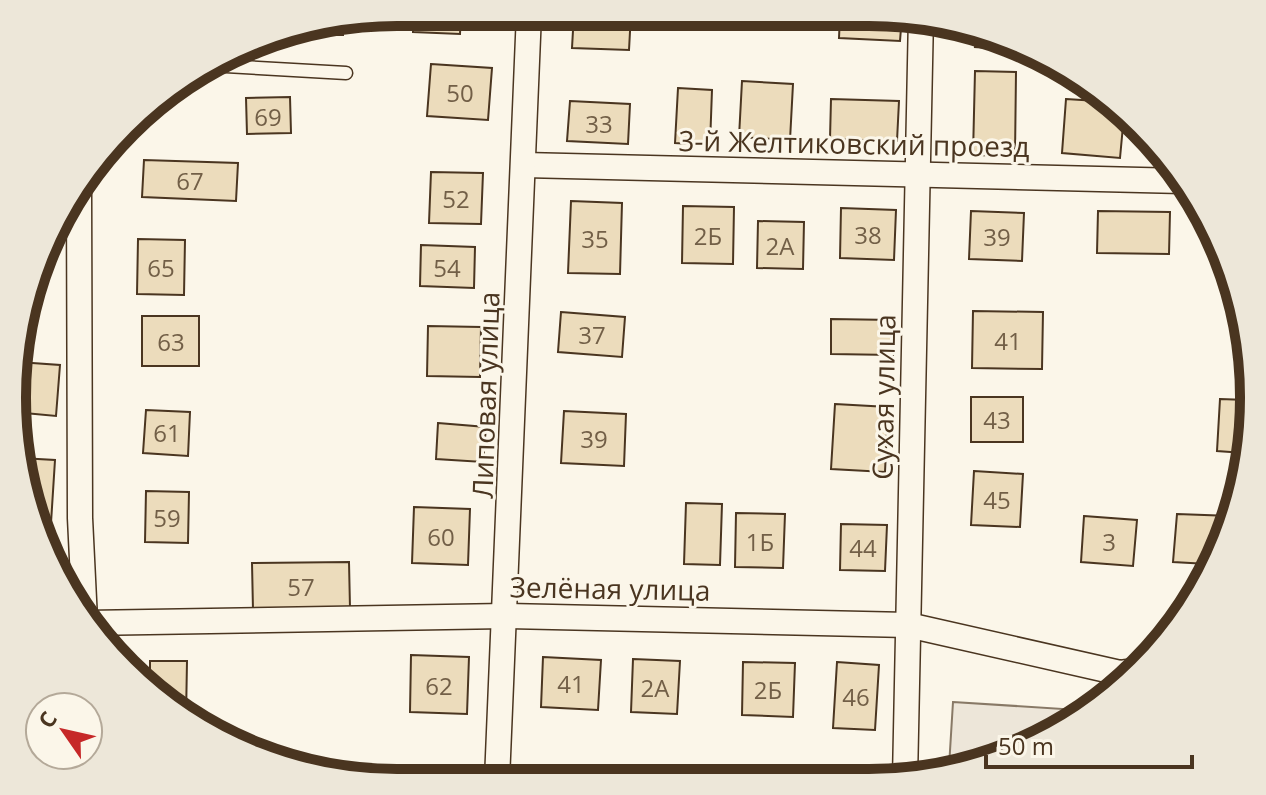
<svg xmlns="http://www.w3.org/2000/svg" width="1266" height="795" viewBox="0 0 1266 795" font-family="'Open Sans',sans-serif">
  <rect width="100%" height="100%" fill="#fbf6e9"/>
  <path fill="#ede6d9" stroke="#887966" stroke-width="2" d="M953,702l126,8 -40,33 -90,24z"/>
  <g fill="#ecdcbc" stroke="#4a3520" stroke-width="2">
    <path d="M414,12h47l-1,22 -47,-2z"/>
    <path d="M574,13h57l-2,37 -57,-2z"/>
    <path d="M840,15h62l-2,26 -61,-3z"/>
    <path d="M342,21l1,14h-47v-6z"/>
    <path d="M977,31l39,11 2,8 -43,-3z"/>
    <path d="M431,64l61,4 -4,52 -61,-4z"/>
    <path d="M975,71l41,1 -1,84 -42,-1z"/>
    <path d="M742,81l51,3 -3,56 -51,-3z"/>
    <path d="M678,88l34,2 -2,55 -35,-2z"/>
    <path d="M290,97l1,36 -44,1 -1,-36z"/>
    <path d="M831,99l68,2 -2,40 -67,-2z"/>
    <path d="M1066,99l47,3 11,13 -4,43 -58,-5z"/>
    <path d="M570,101l60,3 -2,40 -61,-3z"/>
    <path d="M144,160l94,3 -2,38 -94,-4z"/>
    <path d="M431,172l52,1 -2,51 -52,-1z"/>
    <path d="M571,201l51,2 -2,71 -52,-1z"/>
    <path d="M683,206l51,1 -1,57 -51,-1z"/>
    <path d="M841,208l55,2 -2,50 -54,-2z"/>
    <path d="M971,211l53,2 -2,48 -53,-2z"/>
    <path d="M1098,211l72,1 -1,42 -72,-1z"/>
    <path d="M758,221l46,1 -1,47 -46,-1z"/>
    <path d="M138,239l47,1 -1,55 -47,-1z"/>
    <path d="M421,245l54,2 -1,41 -54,-2z"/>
    <path d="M1222,263l9,27 -10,-1z"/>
    <path d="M973,311l70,1 -1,57 -70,-1z"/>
    <path d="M1238,311l13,37 -1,11 -16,-2z"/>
    <path d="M561,312l64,5 -3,40 -64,-5z"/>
    <rect x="142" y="316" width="57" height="50"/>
    <path d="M831,319l62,1v35l-62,-1z"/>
    <path d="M428,326l53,1 -1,50 -53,-1z"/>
    <path d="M18,362l42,3 -4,51 -42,-4 -2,-15z"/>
    <rect x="971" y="397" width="52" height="45"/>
    <path d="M1220,399l27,1 -3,53 -27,-2z"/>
    <path d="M835,404l53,3 -3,65 -54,-3z"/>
    <path d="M146,410l44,2 -2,44 -45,-3z"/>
    <path d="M564,411l62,3 -2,52 -63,-3z"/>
    <path d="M438,423l48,4 -3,35 -47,-3z"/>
    <path d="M20,458l35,2 -4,63 -15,-1 -11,-24z"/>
    <path d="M974,471l49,3 -3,53 -49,-2z"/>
    <path d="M146,491l43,1 -1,51 -43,-1z"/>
    <path d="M686,503l36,1 -2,61 -36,-1z"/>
    <path d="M414,507l56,2 -2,56 -56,-2z"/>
    <path d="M736,513l49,1 -2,54 -48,-1z"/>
    <path d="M1177,514l54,2 -23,48 -35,-2z"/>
    <path d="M1084,516l53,4 -4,46 -52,-4z"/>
    <path d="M841,524l46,1 -2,46 -45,-1z"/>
    <path d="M349,562l1,46 -97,2 -1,-47z"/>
    <path d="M411,655l58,2 -2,57 -57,-2z"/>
    <path d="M543,657l58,3 -3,50 -57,-3z"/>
    <path d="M633,659l47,2 -3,53 -46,-2z"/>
    <path d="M150,661h37l-1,56 -24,-14 -12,-13z"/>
    <path d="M743,662l52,1 -2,54 -51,-2z"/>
    <path d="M837,662l42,3 -4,65 -42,-2z"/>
  </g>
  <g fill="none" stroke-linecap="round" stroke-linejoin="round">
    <g stroke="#4a3520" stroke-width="15">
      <path id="lane" d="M208,65l138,8"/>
    </g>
    <g stroke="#4a3520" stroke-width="27">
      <g id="street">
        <path d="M524,165l658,16"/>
        <path d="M79,187l1,331 5,102"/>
        <path d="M87,623l418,-7 403,9 212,48 6,-1"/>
        <path d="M905,779l16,-763"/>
        <path d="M497,780l32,-767"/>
      </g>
    </g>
    <use href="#lane" stroke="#fbf6e9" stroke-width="12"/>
    <use href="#street" stroke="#fbf6e9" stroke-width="24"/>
  </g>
  <g text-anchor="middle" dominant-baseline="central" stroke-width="6" stroke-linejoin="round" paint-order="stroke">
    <g font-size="24" fill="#725f47">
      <text x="460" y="92">50</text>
      <text x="268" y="116">69</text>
      <text x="599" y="123">33</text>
      <text x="190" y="180">67</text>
      <text x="456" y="198">52</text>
      <text x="868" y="234">38</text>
      <text x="708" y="235">2Б</text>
      <text x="997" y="236">39</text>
      <text x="595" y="238">35</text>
      <text x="780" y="245">2А</text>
      <text x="161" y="267">65</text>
      <text x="447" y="267">54</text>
      <text x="592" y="334">37</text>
      <text x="1008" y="340">41</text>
      <text x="171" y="341">63</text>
      <text x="997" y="419">43</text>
      <text x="167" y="432">61</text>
      <text x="594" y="438">39</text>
      <text x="997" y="499">45</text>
      <text x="167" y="517">59</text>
      <text x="441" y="536">60</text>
      <text x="760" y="541">1Б</text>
      <text x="1109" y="541">3</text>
      <text x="863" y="547">44</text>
      <text x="301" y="586">57</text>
      <text x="571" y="683">41</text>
      <text x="439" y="685">62</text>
      <text x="655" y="687">2А</text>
      <text x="768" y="689">2Б</text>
      <text x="856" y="696">46</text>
    </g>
    <g font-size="28" fill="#4a3520" stroke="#fbf6e9">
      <text transform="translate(854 143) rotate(1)">3-й Желтиковский проезд</text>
      <text transform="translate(485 395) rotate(-88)">Липовая улица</text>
      <text transform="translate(883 397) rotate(-89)">Сухая улица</text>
      <text transform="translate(610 588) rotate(1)">Зелёная улица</text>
    </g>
  </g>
  <path d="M0 0H1266V795H0ZM397 26H869A371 371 0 0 1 1240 397V398A371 371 0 0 1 869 769H397A371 371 0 0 1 26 398V397A371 371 0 0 1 397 26Z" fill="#ede7d9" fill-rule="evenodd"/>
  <path fill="none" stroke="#4a3520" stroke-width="10" d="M397 26H869A371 371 0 0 1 1240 397V398A371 371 0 0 1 869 769H397A371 371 0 0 1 26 398V397A371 371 0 0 1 397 26Z"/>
  <g transform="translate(64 731) rotate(304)"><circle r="38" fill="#fbf6e9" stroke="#b4a999" stroke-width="2"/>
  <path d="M0-6L14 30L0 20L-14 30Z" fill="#c62828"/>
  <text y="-12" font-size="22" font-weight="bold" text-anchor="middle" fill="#4a3520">С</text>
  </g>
  <path d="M986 755v12h206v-12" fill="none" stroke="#4a3520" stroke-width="4"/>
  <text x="998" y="755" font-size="24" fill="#4a3520" stroke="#fbf6e9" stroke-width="6" paint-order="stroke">50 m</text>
</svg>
